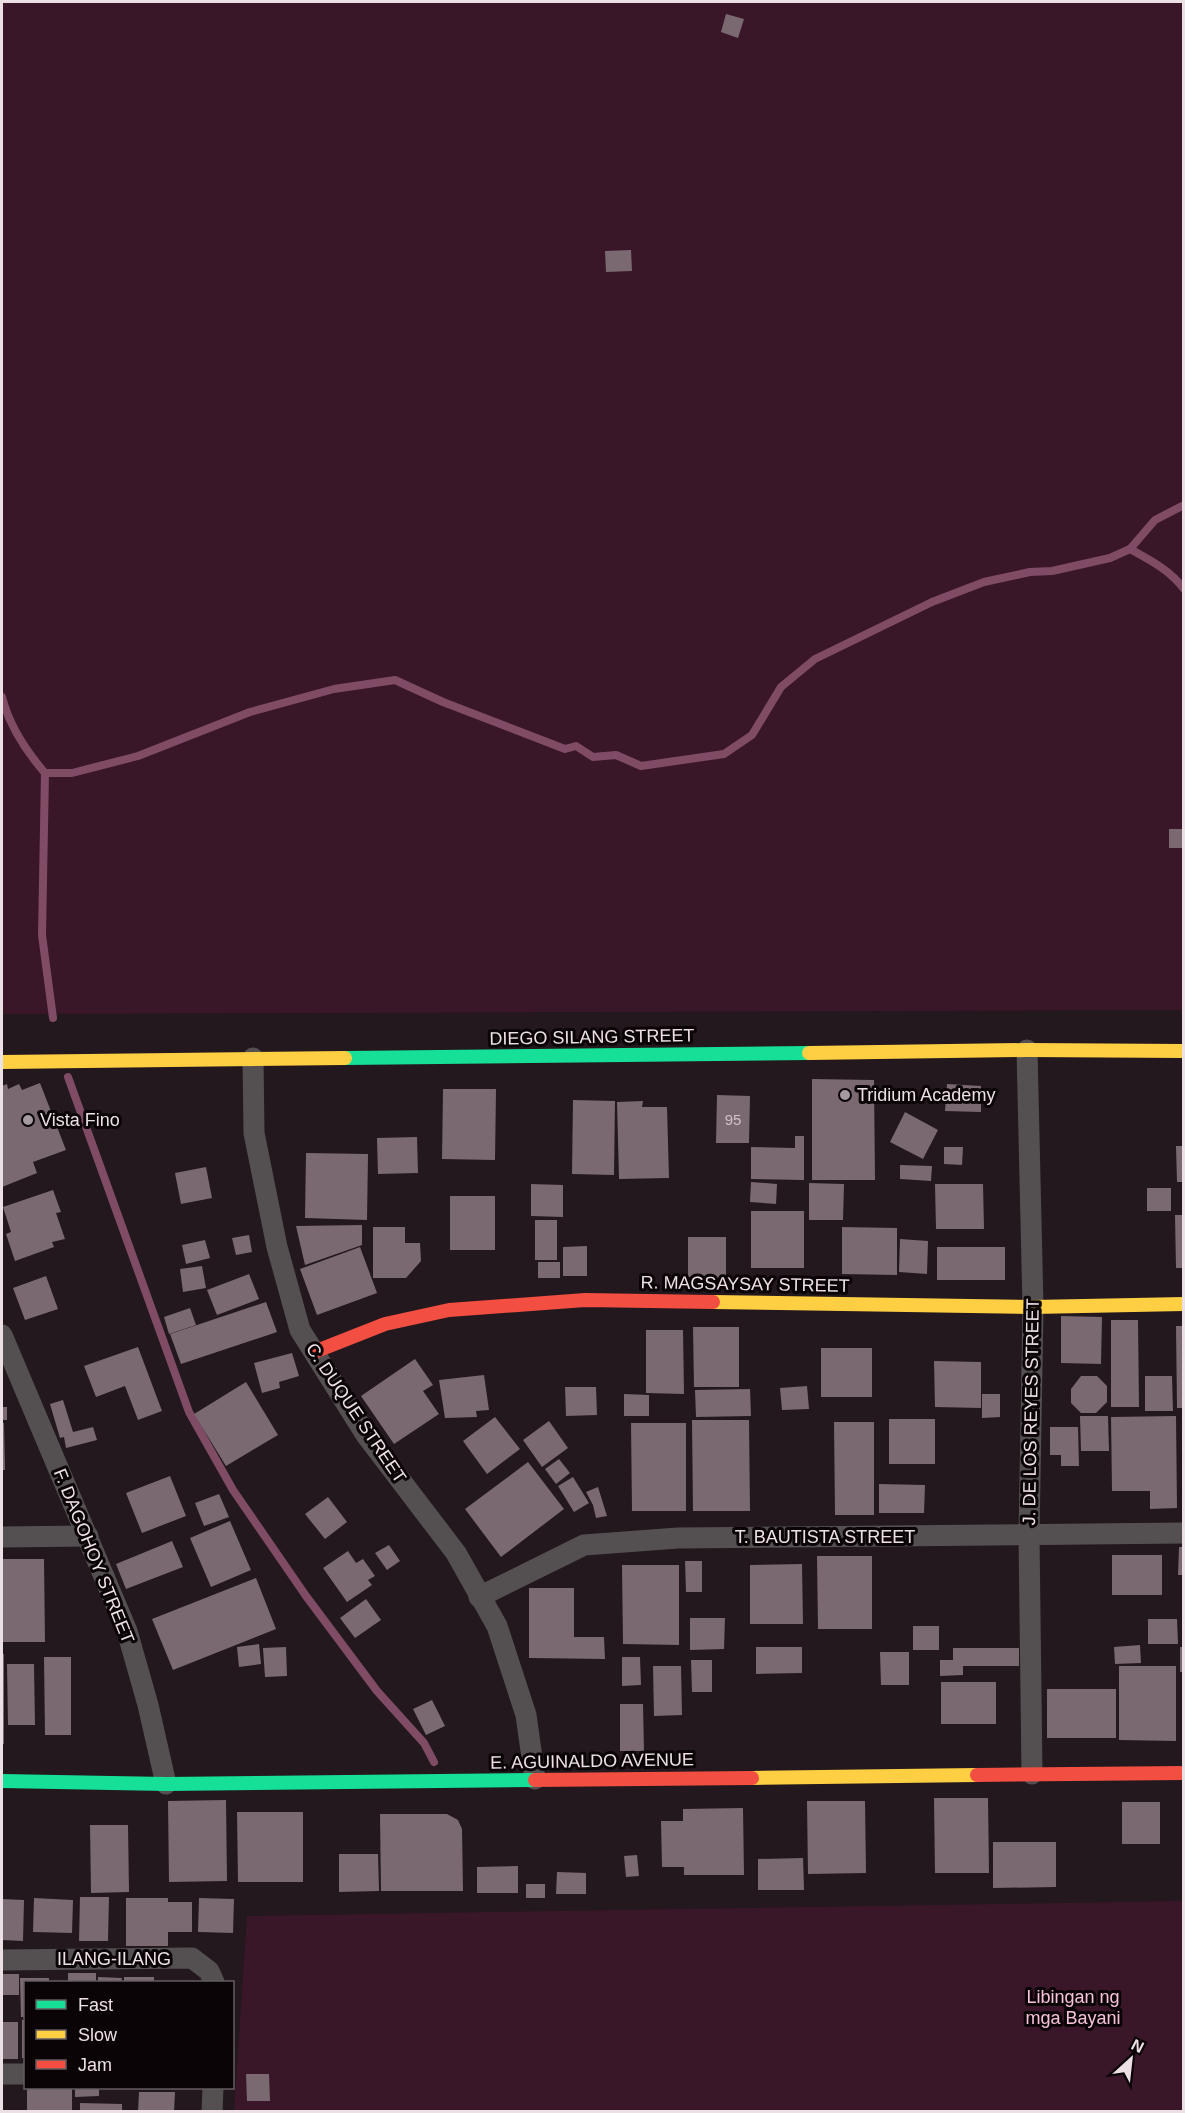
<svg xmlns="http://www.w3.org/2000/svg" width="1185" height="2113" viewBox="0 0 1185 2113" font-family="Helvetica,sans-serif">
  <rect width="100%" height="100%" fill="#22181d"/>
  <g fill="#3a1629">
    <path d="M2,2h1181v1008l-1181,4z"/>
    <path d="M1183,1901v210l-949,1 13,-196z"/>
  </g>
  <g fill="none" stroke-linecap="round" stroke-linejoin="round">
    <g stroke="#804c65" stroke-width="8">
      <path d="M1130,549c20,11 40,21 54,40"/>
      <path d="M2,697c7,28 24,54 43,76h27l66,-17 112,-44 84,-23 61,-9 48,22 122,47 11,-3 17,11 23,-2 25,11 83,-12 28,-19 29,-48 34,-28 117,-57 52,-20 46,-10 22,-1 58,-13 20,-9 25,-29 29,-15"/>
      <path d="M45,773l-3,162 11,83"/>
      <path d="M68,1077l121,335 44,78 73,106 71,95 47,52 10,19"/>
    </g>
  </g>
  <g fill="#7a6971">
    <path d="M726,14l18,5 -6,19 -17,-6z"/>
    <path d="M631,250l1,21 -26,1 -1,-21z"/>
    <rect x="1169" y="829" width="15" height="19"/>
    <path d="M812,1079l62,1 1,100h-63z"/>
    <path d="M40,1083l26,67 -33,12 4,11 -35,14v-101l5,-2 1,5 11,-5 3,6z"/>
    <path d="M947,1084l34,2v26l-36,-1z"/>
    <path d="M443,1089h53l-1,71 -53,-1z"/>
    <path d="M717,1095l33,1 -1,47h-33z"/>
    <path d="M573,1100l42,1 -1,74 -42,-1z"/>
    <path d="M643,1101l-1,6h25l2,71 -50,1 -2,-77z"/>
    <path d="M905,1112l33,18 -15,29 -33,-17z"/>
    <path d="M795,1136h9v44l-53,-1v-32l44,1z"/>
    <path d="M417,1137l1,36 -40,1 -1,-36z"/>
    <path d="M1176,1146h8v36h-7z"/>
    <path d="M944,1147h19l-1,18 -18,-1z"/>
    <path d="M306,1153l62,1 -1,66 -62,-2z"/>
    <path d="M900,1165l32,1 -1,15 -31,-2z"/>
    <path d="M206,1167l6,31 -31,6 -6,-31z"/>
    <path d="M751,1182l26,2 -1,20 -26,-2z"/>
    <path d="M809,1183l35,1 -1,36h-34z"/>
    <path d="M531,1184l32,1v32l-32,-1z"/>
    <path d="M935,1184h48l1,45h-48z"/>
    <rect x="1147" y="1188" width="24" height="23"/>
    <path d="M53,1190l8,22 -5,1 9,26 -13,3 2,5 -39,14 -9,-27 5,-2 -8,-25z"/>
    <rect x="450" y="1196" width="45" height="54"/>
    <rect x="751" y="1211" width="53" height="57"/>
    <path d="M1175,1215h9v53h-8z"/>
    <rect x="535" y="1220" width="22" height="40"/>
    <path d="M362,1225v20l-57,20 -9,-39z"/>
    <path d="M373,1227h32v16h15l1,18 -15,17h-33z"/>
    <path d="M842,1227l55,1v47l-55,-1z"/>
    <path d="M249,1235l3,17 -16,3 -4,-17z"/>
    <path d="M688,1237h38v41l-38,-1z"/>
    <path d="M900,1239l28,2 -1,33 -28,-2z"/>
    <path d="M205,1240l5,18 -24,6 -4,-19z"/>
    <path d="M587,1246v30h-24v-29z"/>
    <path d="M360,1247l17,46 -60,22 -17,-46z"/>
    <rect x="937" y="1247" width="68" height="33"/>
    <rect x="538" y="1262" width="22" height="16"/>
    <path d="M202,1266l4,22 -23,4 -3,-23z"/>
    <path d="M249,1274l10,25 -42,16 -10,-25z"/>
    <path d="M46,1276l12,33 -33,11 -12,-32z"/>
    <path d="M266,1302l11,30 -96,32 -11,-30z"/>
    <path d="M190,1308l6,17 -27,9 -5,-17z"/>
    <path d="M1061,1316l41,1 -1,47 -40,-1z"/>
    <path d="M1111,1320h27l1,87h-28z"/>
    <path d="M1176,1326h8v82h-7z"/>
    <path d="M693,1327h46v60h-45z"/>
    <path d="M646,1330h37l1,64 -38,-1z"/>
    <path d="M138,1347l24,64 -24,9 -13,-34 -29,11 -12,-31z"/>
    <rect x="821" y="1348" width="51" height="49"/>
    <path d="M292,1353l7,23 -20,6 1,6 -18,5 -8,-30z"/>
    <path d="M415,1359l18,26 -10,6 16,23 -45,30 -33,-48z"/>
    <path d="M934,1361l47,1v46l-46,-1z"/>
    <path d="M484,1375l5,35 -13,1 1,6 -32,1 -6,-38z"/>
    <path d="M1081,1376h16l10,10v16l-11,11h-15l-10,-10v-14z"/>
    <path d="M1145,1376h27l1,35h-28z"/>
    <path d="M246,1382l32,53 -52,31 -32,-52z"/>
    <path d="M807,1386l2,23 -27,1 -2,-22z"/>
    <path d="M565,1387h31l1,28 -31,1z"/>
    <path d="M750,1389l1,27 -55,1 -1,-27z"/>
    <path d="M624,1394l25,1v21h-25z"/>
    <path d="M982,1394h18v23l-18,1z"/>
    <path d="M63,1400l10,32 20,-5 4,13 -31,8 -2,-11 -4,1 -10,-34z"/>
    <rect x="2" y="1407" width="5" height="13"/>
    <path d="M1080,1416h28l1,35h-28z"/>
    <path d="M1176,1416l1,92 -27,1v-18h-38l-1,-74z"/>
    <path d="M495,1417l25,32 -33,25 -24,-33z"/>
    <rect x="889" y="1419" width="46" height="45"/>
    <path d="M692,1420h57l1,91h-57z"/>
    <path d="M549,1421l19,27 -26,19 -19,-27z"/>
    <path d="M834,1422h40v93h-39z"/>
    <path d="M2,1423h2l1,47h-3z"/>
    <path d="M631,1423h55v88h-54z"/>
    <path d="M1050,1427h28l1,39h-18v-11h-11z"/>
    <path d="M559,1459l11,14 -14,11 -11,-15z"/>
    <path d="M528,1462l36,47 -63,48 -36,-48z"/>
    <path d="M170,1476l16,40 -44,17 -16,-40z"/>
    <path d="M573,1477l16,26 -15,9 -16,-26z"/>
    <path d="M879,1484l46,1 -1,28h-45z"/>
    <path d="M598,1487l9,29 -11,2 -3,-13 -7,-13z"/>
    <path d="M219,1494l10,23 -25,9 -9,-23z"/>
    <path d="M328,1497l19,25 -22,17 -20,-25z"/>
    <path d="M230,1521l21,49 -40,17 -21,-49z"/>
    <path d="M172,1541l11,26 -57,22 -10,-25z"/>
    <path d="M389,1545l11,16 -13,9 -12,-17z"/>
    <path d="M1179,1547h5v28h-6z"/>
    <path d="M348,1551l8,12 7,-4 12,17 -7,4 4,5 -25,17 -24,-34z"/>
    <rect x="1112" y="1555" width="50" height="40"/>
    <path d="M817,1556h55v73h-54z"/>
    <path d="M2,1559h42l1,83h-43z"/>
    <path d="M685,1561h17v31h-16z"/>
    <path d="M802,1564l1,60h-53v-59z"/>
    <path d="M622,1565h57v80l-56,-1z"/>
    <path d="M256,1578l20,51 -103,41 -21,-51z"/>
    <path d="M529,1588h45v49h30l1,22 -76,-1z"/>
    <path d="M366,1599l15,21 -26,18 -15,-20z"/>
    <path d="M690,1618h35l-1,31 -34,1z"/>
    <path d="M1148,1619h29l1,25h-30z"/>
    <rect x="913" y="1626" width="26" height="24"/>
    <path d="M259,1644l2,20 -22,3 -2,-20z"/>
    <path d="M1140,1645l1,18 -26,1 -1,-17z"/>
    <path d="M286,1647l1,29 -22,1 -2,-29z"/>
    <path d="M756,1647h46v26l-46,1z"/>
    <rect x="1180" y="1647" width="4" height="25"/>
    <path d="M953,1648h66v18h-56v9l-23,1v-16h13z"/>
    <path d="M880,1652h29v33h-28z"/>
    <rect x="2" y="1654" width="2" height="90"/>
    <path d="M44,1657h27v78h-26z"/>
    <path d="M622,1657h18l1,28 -19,1z"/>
    <path d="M691,1660h21v32h-20z"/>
    <path d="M7,1664h27l1,61h-27z"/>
    <path d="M653,1666h28l1,49 -28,1z"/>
    <path d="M1119,1666h57v75l-57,-1z"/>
    <rect x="941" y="1682" width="55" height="42"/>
    <rect x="1047" y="1689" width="69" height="49"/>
    <path d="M432,1700l13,26 -19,9 -13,-26z"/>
    <path d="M620,1704h23l1,47h-24z"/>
    <path d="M934,1798h54l1,75h-54z"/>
    <path d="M226,1800l1,81 -58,1 -1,-81z"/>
    <path d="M807,1801h58l1,72 -58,1z"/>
    <rect x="1122" y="1802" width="38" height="42"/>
    <path d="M743,1808l1,67h-60v-8h-22l-1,-46h22v-12z"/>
    <path d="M237,1812h66v70h-65z"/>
    <path d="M380,1814h67l11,6 4,9 1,62h-82z"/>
    <path d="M90,1825h38l1,67 -38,1z"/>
    <path d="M993,1842h63v45l-63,1z"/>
    <path d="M339,1854h39l1,37 -40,1z"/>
    <path d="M637,1855l2,21 -13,1 -2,-21z"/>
    <path d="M803,1858l1,32h-46v-31z"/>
    <path d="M518,1866v27h-41v-26z"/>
    <path d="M557,1872l29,1v21h-30z"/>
    <rect x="526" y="1884" width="19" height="14"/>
    <path d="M80,1897h29l-1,44h-29z"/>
    <path d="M34,1898l39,2 -1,33 -39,-1z"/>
    <path d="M126,1898h42v4h24v30h-24v14h-42z"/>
    <path d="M199,1898l35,1 -1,34 -35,-1z"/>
    <path d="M2,1899l22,1 -1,41 -21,-1z"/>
    <rect x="68" y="1973" width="28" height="9"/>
    <rect x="2" y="1974" width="17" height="21"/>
    <path d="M98,1977l24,1 -1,4h-23z"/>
    <rect x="124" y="1977" width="30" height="5"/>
    <path d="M20,1978h29v4h-23v35h-5z"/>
    <rect x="22" y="2020" width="4" height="38"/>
    <rect x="2" y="2022" width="16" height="37"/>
    <path d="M246,2074h23l1,27h-23z"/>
    <rect x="27" y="2088" width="45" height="24"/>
    <path d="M75,2088h24v8l-24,1z"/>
    <path d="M139,2092h36l-1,20h-36z"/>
    <path d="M80,2103l42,1v8h-42z"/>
  </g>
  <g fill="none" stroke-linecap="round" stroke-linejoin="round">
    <g stroke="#545052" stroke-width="21">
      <path d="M1027,1050l6,257 -4,228 3,239"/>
      <path d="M253,1058l1,75 23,114 23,83 66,105 90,118 41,73 29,89 9,64"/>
      <path d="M2,1335l125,296 21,74 18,79"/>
      <path d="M2,1537l86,-1"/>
      <path d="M479,1597l105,-52 94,-7 506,-5"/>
      <path d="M2,1960l190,-2 17,13 5,11"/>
      <path d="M2,2074h24"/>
      <path d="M212,2112l1,-24"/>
    </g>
    <g stroke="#16e098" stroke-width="14">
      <path d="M345,1058l464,-5"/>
      <path d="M2,1781l164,3 369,-4"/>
    </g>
    <g stroke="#ffcf43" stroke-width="14">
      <path d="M809,1053l218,-3 157,1"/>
      <path d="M2,1062l343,-4"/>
      <path d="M713,1302l320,5 151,-3"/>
      <path d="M752,1778l225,-3"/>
    </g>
    <g stroke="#f24e42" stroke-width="14">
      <path d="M314,1352l71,-28 64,-14 136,-10 128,2"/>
      <path d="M977,1775l207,-2"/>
      <path d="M535,1780l217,-2"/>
    </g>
  </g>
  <g fill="#a59a9f" stroke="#0a0407" stroke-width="2">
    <circle cx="845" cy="1095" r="6"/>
    <circle cx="28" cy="1120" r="6"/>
  </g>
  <g text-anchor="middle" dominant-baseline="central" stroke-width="6" stroke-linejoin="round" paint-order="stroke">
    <g font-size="15" fill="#d0c2c8">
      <text x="733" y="1119">95</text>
    </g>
    <g font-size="18" fill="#ece0e5" stroke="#0a0407">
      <text transform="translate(592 1037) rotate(-1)">DIEGO SILANG STREET</text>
      <text transform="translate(745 1284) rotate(1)">R. MAGSAYSAY STREET</text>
      <text transform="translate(1031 1412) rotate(-89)">J. DE LOS REYES STREET</text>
      <text transform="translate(356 1413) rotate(56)">C. DUQUE STREET</text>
      <text x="825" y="1537">T. BAUTISTA STREET</text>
      <text transform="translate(94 1556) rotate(68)">F. DAGOHOY STREET</text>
      <text transform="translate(592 1761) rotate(-1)">E. AGUINALDO AVENUE</text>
      <text x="114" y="1959">ILANG-ILANG</text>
    </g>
    <g font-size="18" fill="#ece0e5" stroke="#0a0407" text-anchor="start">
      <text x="857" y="1095">Tridium Academy</text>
      <text x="40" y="1120">Vista Fino</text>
    </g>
    <g font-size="18" fill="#f6c1d9" stroke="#0a0407">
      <text x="1073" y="1997">Libingan ng<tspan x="1073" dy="21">mga Bayani</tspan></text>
    </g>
  </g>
  <rect width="1185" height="2113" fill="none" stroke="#ece0e5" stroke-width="6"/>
  <rect x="24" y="1981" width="210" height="108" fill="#0a0407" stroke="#645c60" stroke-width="1.5"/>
  <rect x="36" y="2000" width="30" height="9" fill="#16e098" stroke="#645c60" stroke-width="1.5"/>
  <text x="78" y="2011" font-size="18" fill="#ece0e5">Fast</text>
  <rect x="36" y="2030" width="30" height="9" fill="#ffcf43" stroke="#645c60" stroke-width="1.5"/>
  <text x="78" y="2041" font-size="18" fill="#ece0e5">Slow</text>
  <rect x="36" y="2060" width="30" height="9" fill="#f24e42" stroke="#645c60" stroke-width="1.5"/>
  <text x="78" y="2071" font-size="18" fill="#ece0e5">Jam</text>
  <g transform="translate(1131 2059) rotate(27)" stroke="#0a0407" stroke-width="4.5" paint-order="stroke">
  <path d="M0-4.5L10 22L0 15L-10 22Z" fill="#ece0e5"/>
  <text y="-9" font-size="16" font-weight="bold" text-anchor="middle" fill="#ece0e5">N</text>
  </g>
</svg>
